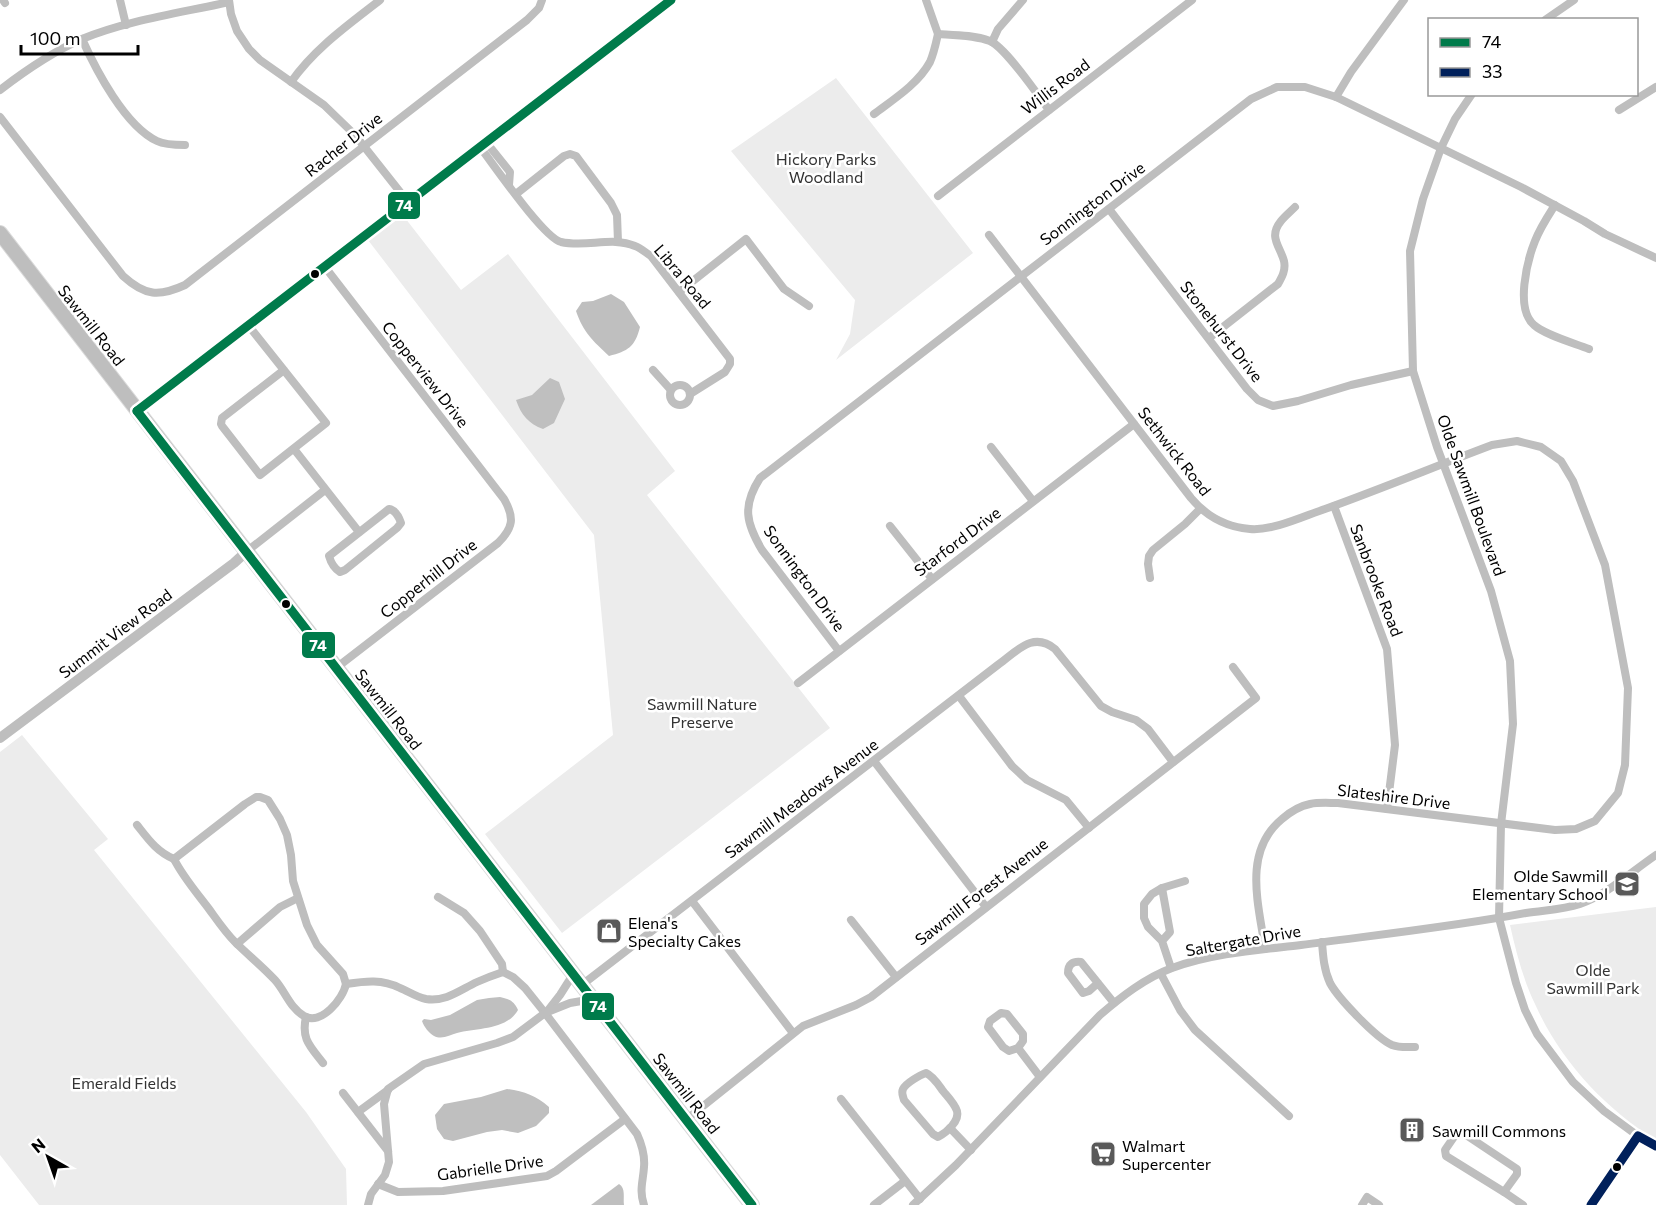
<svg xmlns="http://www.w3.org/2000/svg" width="1656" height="1205" viewBox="0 0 1656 1205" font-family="Commissioner,sans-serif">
  <rect width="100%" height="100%" fill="#fff"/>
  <g fill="#ececec">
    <path d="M836,78l137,175 -137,107 14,-26 5,-34 -124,-149z"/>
    <path d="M402,214l59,76 47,-36 167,217 -28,24 183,233 -268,205 -77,-99 128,-99 -19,-200 -226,-295z"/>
    <path d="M22,735l86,104 -14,11 212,262 40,57 1,36h-308l-39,-50v-403z"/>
    <path d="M1656,907v233c-52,-32 -96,-80 -121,-136 -12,-25 -19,-52 -25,-79z"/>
  </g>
  <g fill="#bfbfbf">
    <path d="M611,294l13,8 16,25c-5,20 -12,24 -31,29 -16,-15 -26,-24 -33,-45l6,-9 11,-1z"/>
    <path d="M550,378l9,4 6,17 -11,24 -11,6c-14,-5 -22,-14 -27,-29l16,-5z"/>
    <path d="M500,997c9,2 14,4 18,13 -11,20 -41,18 -61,23 -7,2 -15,7 -23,3 -5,-3 -10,-9 -12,-15l2,-2 7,1 19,-5 27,-15 12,-2z"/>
    <path d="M507,1089c17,2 29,7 42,18v6l-13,13 -18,7 -16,-3 -15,2 -34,9 -9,-2 -7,-10 -2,-14 9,-11 37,-7z"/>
    <path d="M619,1184c7,4 4,14 5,21h-33z"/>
  </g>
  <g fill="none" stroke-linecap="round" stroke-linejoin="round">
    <g stroke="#dbdbdb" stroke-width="16">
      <path id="primary" d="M0,233l752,972"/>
    </g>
    <g stroke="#bebebe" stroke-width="8">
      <path d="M3,0l2,3"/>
      <path d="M120,0l6,25"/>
      <path d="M229,0l2,14 6,17 12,18 11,11 64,45 31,30 53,67"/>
      <path d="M926,0l12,34"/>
      <path d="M1545,20l29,-20"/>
      <path d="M938,34c17,1 36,1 52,7 16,7 47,53 59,69"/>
      <path d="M82,39c14,31 43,87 75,102 8,4 19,4 28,4"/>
      <path d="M992,42l6,-13 25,-29"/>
      <path d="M291,82c24,-34 57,-57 89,-82"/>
      <path d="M0,90c26,-20 52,-38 82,-51 47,-19 98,-26 147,-37"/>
      <path d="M1472,94l-17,25 -14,29 -18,51 -13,52 3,120 24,76 54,144 19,70 3,63 -12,100 -2,94 17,65 9,27 12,24 36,48 31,29 34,25 18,10"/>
      <path d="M1336,97l15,-25 53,-72"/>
      <path d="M1619,110l37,-23"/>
      <path d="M874,114c20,-15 44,-30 56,-52 4,-9 6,-19 8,-28"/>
      <path d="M0,117l123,159c22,20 36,21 62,9l342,-265 12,-12 3,-8"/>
      <path d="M486,142l24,30 -1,13"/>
      <path d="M480,147c14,18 63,90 81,95 25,6 51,-6 74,4 6,2 11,7 16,10l79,103v5l-5,8 -35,22"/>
      <path d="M516,194l48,-38 6,-2 6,2 35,47 6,12 1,27"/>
      <path d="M938,196l254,-196"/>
      <path d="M1555,205c-7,11 -15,23 -20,36 -8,20 -20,68 -1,84 11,10 40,18 55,24"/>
      <path d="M1109,209l138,180 11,11 15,6 25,-5 53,-16 62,-14"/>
      <path d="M989,235l202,263c15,18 35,29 59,31 23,2 54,-13 75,-20 56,-20 111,-43 167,-64l25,-4 24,6 20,14 12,20 32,84 23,123 -3,77 -7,28 -23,28 -19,8 -21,1 -217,-27c-9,0 -19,-1 -28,1 -10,2 -20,8 -28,15 -40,33 -23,86 -17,130"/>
      <path d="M325,267l179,232c11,19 9,29 -6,44l-162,125"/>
      <path d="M679,292l67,-53 38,50 25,17"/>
      <path d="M248,325l78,98 -66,52 -38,-49 -1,-2 1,-6 62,-48"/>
      <path d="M1209,338l69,-54c4,-7 8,-14 6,-23 -4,-15 -16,-24 -3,-40 4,-5 9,-9 14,-14"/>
      <path d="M653,370l18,20"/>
      <circle cx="680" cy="395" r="10"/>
      <path d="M991,447l42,54"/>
      <path d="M294,449l65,83"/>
      <path d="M1334,506l53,143 8,96 -8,64"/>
      <path d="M389,509c6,1 10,8 12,14l-4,5 -52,42 -5,2c-5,-3 -9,-9 -11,-16z"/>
      <path d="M890,526l42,53"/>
      <path d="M246,552l79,-62"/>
      <path d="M1150,578l-2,-14 1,-8 4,-6 32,-26 15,-15"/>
      <path d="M839,651l-77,-101c-16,-27 -20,-44 -2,-72l491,-379 26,-12h28l31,10 185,90 63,34 21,13 51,24"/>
      <path d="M798,683l336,-259"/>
      <path d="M959,696l53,70 15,14 39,20 23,28"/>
      <path d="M874,761l112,146"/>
      <path d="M137,825c11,14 20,27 37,34"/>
      <path d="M174,859l71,-55 11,-7h4l8,3 12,19 7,16 4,20 2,26 14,44 10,20 26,29 3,10"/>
      <path d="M174,859c9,18 23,34 35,50 8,11 16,23 26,33 13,13 27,24 40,38 10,11 15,28 29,36 17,10 39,-17 42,-32"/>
      <path d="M1162,888l23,-7"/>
      <path d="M438,897l26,16 16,18 22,33 1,8"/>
      <path d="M692,901l101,132"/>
      <path d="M851,920l45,57"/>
      <path d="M1162,941l8,-9 -8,-44 -10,6 -8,10v14l4,9 14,14 9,27"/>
      <path d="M1322,942c1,14 2,28 8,41 8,15 46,55 62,62 8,3 15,2 23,2"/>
      <path d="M237,944l43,-37 18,-9"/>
      <path d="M1161,974l19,36 15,20 94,86"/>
      <path d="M1098,983l-9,8 -6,2 -15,-20c0,-9 5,-12 13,-11l33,41"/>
      <path d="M346,984c20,-3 36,-5 54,4 8,3 16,9 26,11 20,3 34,-9 51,-17 9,-4 17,-7 26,-10l10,5 12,11 20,25 92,121c5,11 8,22 7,33 -1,15 -5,23 0,38"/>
      <path d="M583,984l416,-320c18,-13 34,-33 56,-15l46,57 11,6 24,8 12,9 25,33"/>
      <path d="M546,1013l14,-18 14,-22"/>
      <path d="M1001,1013l6,1 16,20v7l-5,7 -9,3 -6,-4 -15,-20 2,-6z"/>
      <path d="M306,1017c-5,22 4,29 17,46"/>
      <path d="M1018,1048l22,29"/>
      <path d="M926,1073c7,3 12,11 17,18 4,5 12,13 14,20 3,10 -11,22 -19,26l-5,-3 -29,-34c-1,-4 -3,-7 -1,-11 3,-6 17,-14 23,-16z"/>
      <path d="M343,1093l45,58"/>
      <path d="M841,1099l79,100"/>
      <path d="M358,1112l30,-22"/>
      <path d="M687,1119l116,-93 53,-21 15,-8 385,-299 -23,-31"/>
      <path d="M950,1128l21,22"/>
      <path d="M1460,1133h3l54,36v5l-13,18 -58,-36 -1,-6 11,-16z"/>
      <path d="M378,1184l20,8 45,-1 104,-15 9,-5 69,-52"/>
      <path d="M1504,1192l19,13"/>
      <path d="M368,1205l3,-11 14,-19 4,-13 -5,-58 4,-15 36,-25 73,-21 16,-6 32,-24 25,-10 23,-4"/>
      <path d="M874,1205l31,-24"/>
      <path d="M913,1205l43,-40 144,-150c21,-18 45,-37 72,-47 41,-15 86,-18 129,-23 75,-10 151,-18 225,-32 18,-3 36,-3 54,-9 28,-10 51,-32 76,-49"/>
      <path d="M1362,1205l5,-8 12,8"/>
      <path d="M1591,1205l47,-69"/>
    </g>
    <g stroke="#bebebe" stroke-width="10">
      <path d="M137,411l534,-411"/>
      <path d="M0,738l234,-175 12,-11"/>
    </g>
    <use href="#primary" stroke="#bebebe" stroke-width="14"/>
    <g stroke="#fff" stroke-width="14">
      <g id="bus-1">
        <path d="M137,411l615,794"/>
        <path d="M137,411l534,-411"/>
      </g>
    </g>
    <g stroke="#fff" stroke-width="14">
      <path id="bus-2" d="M1591,1205l47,-69 18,10"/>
    </g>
    <use href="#bus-1" stroke="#007b4b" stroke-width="9"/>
    <use href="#bus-2" stroke="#00205b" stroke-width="9"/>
  </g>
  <defs>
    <g id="school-square" transform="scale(1.35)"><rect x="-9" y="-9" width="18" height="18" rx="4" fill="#595959" stroke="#fff"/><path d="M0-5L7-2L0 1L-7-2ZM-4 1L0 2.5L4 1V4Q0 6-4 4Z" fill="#fff"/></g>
    <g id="shop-square" transform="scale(1.35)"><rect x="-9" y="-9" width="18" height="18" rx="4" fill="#595959" stroke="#fff"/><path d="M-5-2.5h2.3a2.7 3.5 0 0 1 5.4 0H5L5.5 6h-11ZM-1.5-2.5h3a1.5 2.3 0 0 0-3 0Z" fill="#fff"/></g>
    <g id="building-square" transform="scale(1.35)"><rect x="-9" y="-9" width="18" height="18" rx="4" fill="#595959" stroke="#fff"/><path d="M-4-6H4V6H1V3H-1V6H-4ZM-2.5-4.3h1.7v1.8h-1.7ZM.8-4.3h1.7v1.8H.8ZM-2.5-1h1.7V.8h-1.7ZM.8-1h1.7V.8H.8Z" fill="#fff"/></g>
    <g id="supermarket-square" transform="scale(1.35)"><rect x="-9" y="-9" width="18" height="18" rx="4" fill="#595959" stroke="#fff"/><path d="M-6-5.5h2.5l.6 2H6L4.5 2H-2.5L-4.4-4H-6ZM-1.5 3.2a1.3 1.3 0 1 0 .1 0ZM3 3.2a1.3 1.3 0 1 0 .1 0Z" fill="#fff"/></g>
  </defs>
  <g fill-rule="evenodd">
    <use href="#school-square" x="1627" y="884"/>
    <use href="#shop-square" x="609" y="931"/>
    <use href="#building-square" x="1412" y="1130"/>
    <use href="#supermarket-square" x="1103" y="1154"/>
  </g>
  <g fill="#000" stroke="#fff" stroke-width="2">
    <circle cx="315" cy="274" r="5"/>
    <circle cx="286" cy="604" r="5"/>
    <circle cx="1617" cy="1167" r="5"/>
  </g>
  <g text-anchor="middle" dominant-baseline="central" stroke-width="5" stroke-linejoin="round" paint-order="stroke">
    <g font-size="16" fill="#000" stroke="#fff">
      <text transform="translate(1055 86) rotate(-37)">Willis Road</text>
      <text transform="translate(343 144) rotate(-38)">Racher Drive</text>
      <text transform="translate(1092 203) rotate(-37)">Sonnington Drive</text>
      <text transform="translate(683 276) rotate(50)">Libra Road</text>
      <text transform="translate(92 325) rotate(52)">Sawmill Road</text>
      <text transform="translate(1222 331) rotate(52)">Stonehurst Drive</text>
      <text transform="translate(426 374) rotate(52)">Copperview Drive</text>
      <text transform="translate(1175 451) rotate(52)">Sethwick Road</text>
      <text transform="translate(1472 495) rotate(70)">Olde Sawmill Boulevard</text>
      <text transform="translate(957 541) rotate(-37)">Starford Drive</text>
      <text transform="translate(428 578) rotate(-38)">Copperhill Drive</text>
      <text transform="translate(805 578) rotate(54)">Sonnington Drive</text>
      <text transform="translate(1377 580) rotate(69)">Sanbrooke Road</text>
      <text transform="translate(115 633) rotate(-37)">Summit View Road</text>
      <text transform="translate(389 709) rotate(52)">Sawmill Road</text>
      <text transform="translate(1394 796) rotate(7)">Slateshire Drive</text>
      <text transform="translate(801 798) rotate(-37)">Sawmill Meadows Avenue</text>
      <text transform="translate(981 891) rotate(-38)">Sawmill Forest Avenue</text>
      <text transform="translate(1243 940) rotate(-10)">Saltergate Drive</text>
      <text transform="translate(687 1093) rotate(52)">Sawmill Road</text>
      <text transform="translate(490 1167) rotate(-8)">Gabrielle Drive</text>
    </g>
    <g font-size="16" fill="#333" stroke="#fff">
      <text x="826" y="158">Hickory Parks<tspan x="826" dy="18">Woodland</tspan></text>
      <text x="702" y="703">Sawmill Nature<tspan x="702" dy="18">Preserve</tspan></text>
      <text x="1593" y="969">Olde<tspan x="1593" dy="18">Sawmill Park</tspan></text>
      <text x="124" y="1082">Emerald Fields</text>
    </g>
    <g font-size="16" fill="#000" stroke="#fff" text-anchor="start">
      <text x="1608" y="875" text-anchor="end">Olde Sawmill<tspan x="1608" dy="18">Elementary School</tspan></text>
      <text x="628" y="922">Elena's<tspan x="628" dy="18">Specialty Cakes</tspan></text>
      <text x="1432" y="1130">Sawmill Commons</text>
      <text x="1122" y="1145">Walmart<tspan x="1122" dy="18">Supercenter</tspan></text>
    </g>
  </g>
  <g stroke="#fff" stroke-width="2">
    <rect x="387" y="191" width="34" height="29" rx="6" fill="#007b4b"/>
    <rect x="301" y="631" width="35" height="28" rx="6" fill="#007b4b"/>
    <rect x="581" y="992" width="34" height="29" rx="6" fill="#007b4b"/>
  </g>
  <g font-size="16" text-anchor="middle" font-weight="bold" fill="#fff">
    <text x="404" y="211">74</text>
    <text x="318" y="651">74</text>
    <text x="598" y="1012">74</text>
  </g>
  <rect x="1428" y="18" width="210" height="78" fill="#ffffff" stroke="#999999" stroke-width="1.5"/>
  <rect x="1440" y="38" width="30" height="9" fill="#007b4b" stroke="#999999" stroke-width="1.5"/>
  <text x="1482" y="48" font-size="18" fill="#000000">74</text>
  <rect x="1440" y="68" width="30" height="9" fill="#00205b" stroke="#999999" stroke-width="1.5"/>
  <text x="1482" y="78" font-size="18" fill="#000000">33</text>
  <g transform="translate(48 1157) rotate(320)" stroke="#ffffff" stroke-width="4.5" paint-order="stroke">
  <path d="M0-4.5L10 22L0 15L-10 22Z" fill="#000000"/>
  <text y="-9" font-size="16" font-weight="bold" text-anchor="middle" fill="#000000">N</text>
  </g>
  <path d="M21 45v9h117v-9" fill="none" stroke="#000000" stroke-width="3"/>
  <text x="30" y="45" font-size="18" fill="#000000" stroke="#ffffff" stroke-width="4.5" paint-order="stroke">100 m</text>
</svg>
